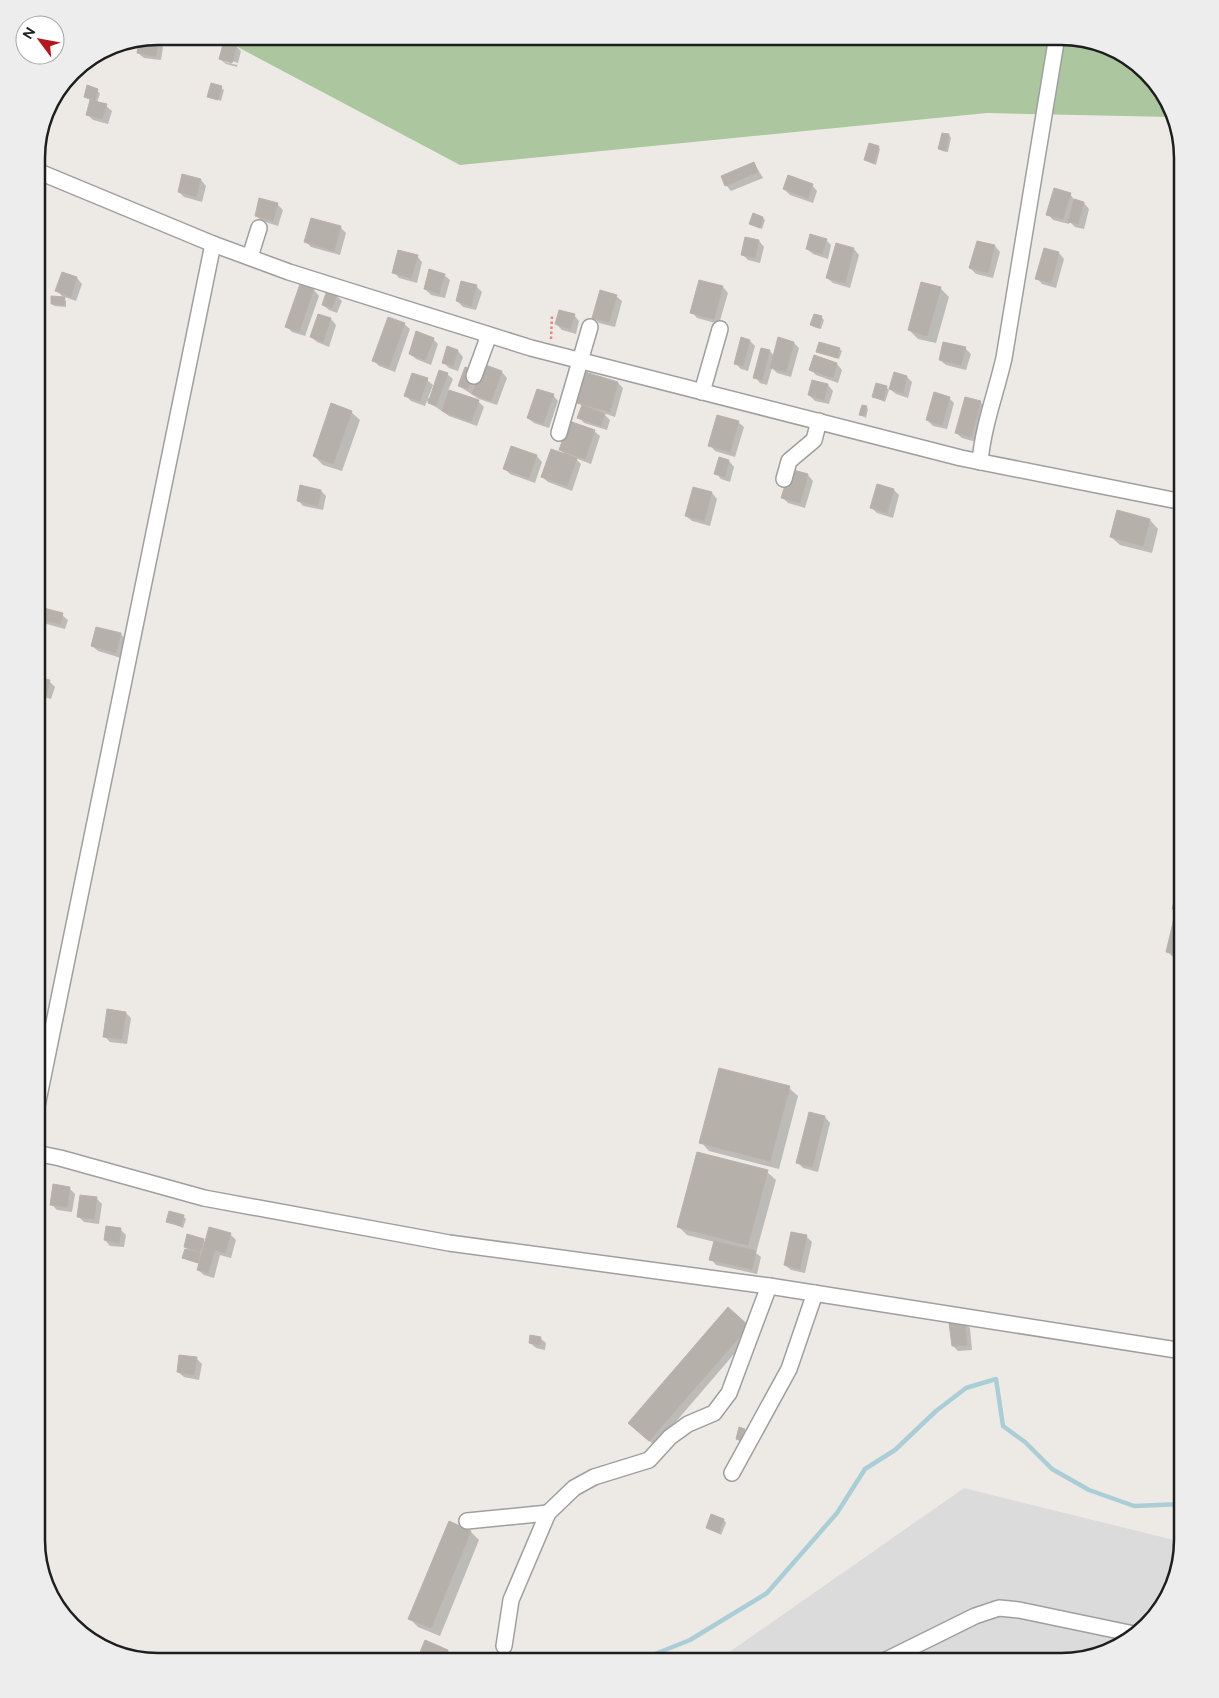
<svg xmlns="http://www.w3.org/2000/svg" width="1219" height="1698" font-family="Figtree,sans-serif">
	<rect width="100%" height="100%" fill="#edeae5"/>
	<polygon fill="#dcdbdb" points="964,1488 1182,1542 1166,1601 1122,1645 1061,1662 715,1662"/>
	<polygon fill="#acc79f" points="217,36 1069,36 1122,53 1166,97 1172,117 987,113 460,165"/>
	<g fill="#0003" fill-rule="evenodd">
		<polygon points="140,40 157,42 163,47 161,60 144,58 138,53"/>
		<path d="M236,46L241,51L237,67L226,64L220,59ZM225,59L238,63L237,65L225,62Z"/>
		<polygon points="88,87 100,93 97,103 106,106 112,111 108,124 93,120 87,114 91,100 85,97"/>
		<polygon points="221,88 224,90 221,101 209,96"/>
		<polygon points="949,135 951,138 948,152 942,151 940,149"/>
		<polygon points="878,147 880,149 876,165 868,162 866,160"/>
		<polygon points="754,163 763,178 731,191 726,185"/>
		<polygon points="183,176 201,180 206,186 202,202 184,197 179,192"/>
		<polygon points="812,185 817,191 813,203 790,195 784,189"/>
		<polygon points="1070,194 1075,201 1084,203 1089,209 1084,229 1075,227 1069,221 1069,224 1053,220 1048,214"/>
		<polygon points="277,204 283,210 278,226 262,221 256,216"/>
		<polygon points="763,218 765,220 762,229 750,224"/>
		<polygon points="340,227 346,233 340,255 311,247 306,242"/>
		<polygon points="37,228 43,234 37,252"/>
		<polygon points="826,240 831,245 828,259 813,254 807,249"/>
		<polygon points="759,241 764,247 760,263 748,260 742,254"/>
		<polygon points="978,242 995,246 1000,252 993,278 976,274 970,268"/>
		<polygon points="854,249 859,255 850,288 833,283 827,278"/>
		<polygon points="1059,253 1064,259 1056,288 1042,284 1037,278"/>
		<polygon points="417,256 422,262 417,283 399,278 394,272"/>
		<polygon points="63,274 77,278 82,284 76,301 62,296 57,291"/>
		<polygon points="444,275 450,280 445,298 431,295 425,289"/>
		<polygon points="301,286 314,290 319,296 305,336 292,332 287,327"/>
		<polygon points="476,286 482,292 476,310 463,307 457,301"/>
		<polygon points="723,287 728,293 719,324 697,318 692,312"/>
		<polygon points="940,288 949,297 936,343 918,339 909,330"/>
		<polygon points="336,295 342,301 337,313 329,310 323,305"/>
		<polygon points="616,296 622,301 615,327 599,323 593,317"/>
		<polygon points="64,299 66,301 66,307 54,306 52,303"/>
		<polygon points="319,315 331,319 336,325 329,347 317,342 311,337"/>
		<polygon points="574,315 579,321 576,334 562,330 556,324"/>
		<polygon points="821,317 824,320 821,329 814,327 812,325"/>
		<polygon points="404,324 410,329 395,372 379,366 374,361"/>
		<polygon points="433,339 438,344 431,365 416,359 410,354"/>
		<polygon points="750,341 755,346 748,371 741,369 735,363"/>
		<polygon points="794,343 799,348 791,377 777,373 772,368 767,385 760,383 755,377 770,351 774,356"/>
		<polygon points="448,348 458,351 463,357 458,371 449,368 443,362"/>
		<polygon points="965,348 971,354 966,370 946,365 940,360"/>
		<polygon points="839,349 842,351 839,359 818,352"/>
		<polygon points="814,357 837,364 842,370 838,383 816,375 810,369"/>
		<polygon points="483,366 502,372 507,378 497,405 479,399 459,386"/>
		<polygon points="447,374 453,379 448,391 478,401 484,407 477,426 449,416 427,401 425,406 411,401 405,395 427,380 433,385 428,398 430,399"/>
		<polygon points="907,377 912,382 908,398 896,394 890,389"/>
		<polygon points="618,383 623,388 615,417 603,413 610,420 607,430 584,423 579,417 583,407 578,402"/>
		<polygon points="828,385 833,391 829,404 815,401 809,395"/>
		<polygon points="886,387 889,390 885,402 873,397"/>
		<polygon points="553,395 558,401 549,428 534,423 528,418"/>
		<polygon points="949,398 954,403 947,429 933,426 927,420"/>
		<polygon points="980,402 986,407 976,442 962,438 956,433"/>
		<polygon points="866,407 868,409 866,418 860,414"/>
		<polygon points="351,412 360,420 342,471 323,465 314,456"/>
		<polygon points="738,422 744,427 735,457 715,451 710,445"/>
		<polygon points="594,431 600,436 591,464 575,458 581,464 572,491 548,482 542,477 566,456 560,449"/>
		<polygon points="512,448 537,456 542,462 535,483 510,474 505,469"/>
		<polygon points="720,459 729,461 734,467 730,482 721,479 716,473"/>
		<polygon points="808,475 813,481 805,508 788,503 783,498"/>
		<polygon points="301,486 321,491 326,496 323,510 303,506 298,500"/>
		<polygon points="894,490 899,495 893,518 877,513 872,508"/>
		<polygon points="712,493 717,499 710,526 692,521 686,516"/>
		<polygon points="1150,520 1158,529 1152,553 1120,545 1111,537"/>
		<polygon points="36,607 62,615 68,620 65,629 39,622 36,619"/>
		<polygon points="97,628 121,634 126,640 121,658 98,651 92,646"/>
		<polygon points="36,638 40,641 36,652"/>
		<polygon points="36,678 49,681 55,687 51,699 36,695"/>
		<polygon points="1183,872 1183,962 1176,960 1168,952 1181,916 1174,909"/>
		<polygon points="126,1013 131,1018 127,1044 110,1042 104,1036"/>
		<polygon points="789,1088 798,1096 779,1169 709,1151 701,1142"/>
		<polygon points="810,1114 825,1117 830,1123 818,1172 803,1168 798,1163"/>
		<polygon points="767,1172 776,1180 756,1253 761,1257 757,1274 716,1265 711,1259 715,1242 687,1235 678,1226"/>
		<polygon points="69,1188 75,1194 72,1212 57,1210 51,1204"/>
		<polygon points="96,1198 102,1204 99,1224 84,1222 78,1216"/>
		<polygon points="183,1216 186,1219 183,1228 167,1221"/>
		<polygon points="120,1229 126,1235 124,1247 110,1246 105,1240"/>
		<polygon points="230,1234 236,1240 231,1258 220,1255 214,1278 204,1275 198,1270 200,1264 184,1258 190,1251 185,1247 203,1240 206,1243"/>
		<polygon points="806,1236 812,1242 805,1273 791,1270 785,1265"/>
		<polygon points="728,1309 753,1332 655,1446 635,1429"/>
		<polygon points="964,1323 970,1328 972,1350 958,1351 953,1346"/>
		<polygon points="540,1338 546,1343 545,1350 536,1348 530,1343"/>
		<polygon points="196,1358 202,1364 199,1380 184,1377 178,1372"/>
		<polygon points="724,1520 726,1523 721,1535 708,1528"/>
		<polygon points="471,1532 479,1540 440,1636 418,1627 409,1618"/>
		<polygon points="425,1642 448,1651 456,1660 455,1662 417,1662"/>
	</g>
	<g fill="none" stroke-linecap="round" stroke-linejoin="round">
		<polyline stroke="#abcdd6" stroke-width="4.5" points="619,1662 650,1656 690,1640 767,1593 837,1513 865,1469 895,1450 936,1411 966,1388 996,1379 1003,1426 1025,1442 1052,1469 1089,1490 1134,1506 1183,1504"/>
	</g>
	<g fill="#b6b0ab" stroke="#bdb1a9">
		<polygon points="145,39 158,41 156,56 137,53 139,40"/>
		<polygon points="224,41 237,44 232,63 219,59"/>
		<polygon points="211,83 222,86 218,100 207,97"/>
		<polygon points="87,85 98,89 95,101 84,97"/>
		<polygon points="90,100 107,104 102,119 86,115"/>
		<polygon points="942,133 949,134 946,151 938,149"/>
		<polygon points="869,143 879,146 874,163 864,160"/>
		<polygon points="754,162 758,172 725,186 721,176"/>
		<polygon points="182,174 201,179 196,197 178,192"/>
		<polygon points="788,175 813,184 808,198 783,189"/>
		<polygon points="1054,188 1071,193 1063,219 1046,215"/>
		<polygon points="259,198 278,203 273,221 255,216"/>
		<polygon points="1074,199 1084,202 1078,224 1068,222"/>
		<polygon points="753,213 763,217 760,228 749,224"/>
		<polygon points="311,218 341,226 334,251 304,242"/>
		<polygon points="810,234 827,239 822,254 806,249"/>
		<polygon points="745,237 759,240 755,258 741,255"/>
		<polygon points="977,241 995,245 988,273 969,268"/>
		<polygon points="836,243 854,248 845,283 826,278"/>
		<polygon points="1044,248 1059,252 1051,283 1035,279"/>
		<polygon points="398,250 418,255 411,278 392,273"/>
		<polygon points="429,269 445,274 439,294 424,289"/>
		<polygon points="62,272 77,277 71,297 55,291"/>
		<polygon points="699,280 723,286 714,319 690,313"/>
		<polygon points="461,281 477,285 471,306 456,301"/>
		<polygon points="921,282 941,287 927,336 908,330"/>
		<polygon points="300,284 314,289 299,332 285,327"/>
		<polygon points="327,290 337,294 332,308 322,305"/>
		<polygon points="600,290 617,295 609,322 592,318"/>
		<polygon points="51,296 65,297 64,305 51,304"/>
		<polygon points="559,310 575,314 570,329 555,324"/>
		<polygon points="318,314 331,318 323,342 310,337"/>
		<polygon points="814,314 822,316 819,328 810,325"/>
		<polygon points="388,317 405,323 389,367 372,361"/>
		<polygon points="416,331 434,338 425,360 409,354"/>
		<polygon points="741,337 750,340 743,366 734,364"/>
		<polygon points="778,337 794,342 786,372 770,368"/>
		<polygon points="819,342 840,348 837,358 816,352"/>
		<polygon points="943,342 966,347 961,365 939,360"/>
		<polygon points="447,346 458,350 453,366 442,363"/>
		<polygon points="761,348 770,350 762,380 753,378"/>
		<polygon points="814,355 837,363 833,378 809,370"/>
		<polygon points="483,364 502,371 497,385 478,378"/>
		<polygon points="465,367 475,370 468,389 458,386"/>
		<polygon points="439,370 448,373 436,406 428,403"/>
		<polygon points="585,372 618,382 610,412 577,403"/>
		<polygon points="894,372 907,376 903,393 889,389"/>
		<polygon points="412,373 428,378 420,401 404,396"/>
		<polygon points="478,378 497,385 491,401 472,394"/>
		<polygon points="812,380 828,384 824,400 808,395"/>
		<polygon points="876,383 887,386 883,400 872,397"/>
		<polygon points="537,389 554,394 543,424 527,418"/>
		<polygon points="449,390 479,400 471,422 442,411"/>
		<polygon points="934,392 950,397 942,425 926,420"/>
		<polygon points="965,397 981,401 971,437 955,433"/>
		<polygon points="331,403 352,411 333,464 313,456"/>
		<polygon points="582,405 605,414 601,426 577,418"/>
		<polygon points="862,405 867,406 864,416 859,415"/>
		<polygon points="717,415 739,421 730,452 708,446"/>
		<polygon points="569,421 595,430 585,459 559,450"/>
		<polygon points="511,446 537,455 529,478 503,469"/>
		<polygon points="551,449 577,458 567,486 541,477"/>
		<polygon points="719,457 729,460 725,477 714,474"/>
		<polygon points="790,469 808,474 800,503 781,498"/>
		<polygon points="877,484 894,489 887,513 870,508"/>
		<polygon points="300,485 321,490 318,506 297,501"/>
		<polygon points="693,487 712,492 704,521 685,516"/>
		<polygon points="1117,510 1150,519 1143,546 1110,537"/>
		<polygon points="36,606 63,613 60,624 36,618"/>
		<polygon points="96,627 121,633 116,653 91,646"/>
		<polygon points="36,677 50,680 46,695 36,692"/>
		<polygon points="1183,867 1183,912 1172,909"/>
		<polygon points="1175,914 1183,915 1183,956 1166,952"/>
		<polygon points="107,1009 126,1012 122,1039 103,1037"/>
		<polygon points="719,1068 790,1086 770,1161 699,1143"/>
		<polygon points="809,1112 825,1116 812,1167 796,1163"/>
		<polygon points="697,1152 768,1170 748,1245 677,1227"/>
		<polygon points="53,1184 70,1187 67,1207 50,1205"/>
		<polygon points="80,1195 97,1197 94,1219 77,1217"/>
		<polygon points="169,1211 184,1215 181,1226 166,1222"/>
		<polygon points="106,1226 121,1228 119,1243 104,1240"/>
		<polygon points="209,1227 231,1233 225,1253 215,1250 208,1273 197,1270"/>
		<polygon points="791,1232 807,1235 800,1269 784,1265"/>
		<polygon points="187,1234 204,1239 200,1252 184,1247"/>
		<polygon points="714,1241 756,1251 752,1269 709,1260"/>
		<polygon points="185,1249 200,1253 198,1263 182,1258"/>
		<polygon points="728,1307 749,1326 649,1441 628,1423"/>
		<polygon points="965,1321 967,1345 952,1346 949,1323"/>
		<polygon points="530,1335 541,1337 540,1345 529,1343"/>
		<polygon points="179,1355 197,1357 194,1375 177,1372"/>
		<polygon points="739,1427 745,1429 741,1441 736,1439"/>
		<polygon points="711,1514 724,1519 719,1533 706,1528"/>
		<polygon points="449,1521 471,1531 431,1628 408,1619"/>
		<polygon points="425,1640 448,1650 443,1662 416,1662"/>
	</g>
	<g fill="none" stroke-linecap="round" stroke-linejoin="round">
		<g stroke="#9f9f9f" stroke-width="18">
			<g id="minor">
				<polyline points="37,171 213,244 289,272 531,348 961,458 1183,502"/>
				<polyline points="250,257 259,228"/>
				<polyline points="474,376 489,335"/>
				<polyline points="702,392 720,329"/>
				<polyline points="559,433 590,327"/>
				<path d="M980,462C983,426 996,393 1004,358L1057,36"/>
				<polyline points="784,479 789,461 814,440 819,421"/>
				<polyline points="36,1111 213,244"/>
				<polyline points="36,1153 60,1158 204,1198 449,1243 769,1286 1183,1351"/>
				<polyline points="732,1473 789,1369 815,1293"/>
				<polyline points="467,1521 548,1513"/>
				<polyline points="504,1646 511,1600 548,1513 574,1488 594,1477 649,1460 670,1437 688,1424 714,1413 729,1393 769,1286"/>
				<polyline points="882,1662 975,1616 999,1608 1019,1610 1134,1634"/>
			</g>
		</g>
		<polyline stroke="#e8847c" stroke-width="2.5" stroke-dasharray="2.5 2.5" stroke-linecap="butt" points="551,339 552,315"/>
		<use href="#minor" stroke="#fff" stroke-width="15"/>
	</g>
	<path d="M0 0H1219V1698H0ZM158 45H1061A113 113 0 0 1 1174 158V1540A113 113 0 0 1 1061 1653H158A113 113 0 0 1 45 1540V158A113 113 0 0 1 158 45Z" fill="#ededed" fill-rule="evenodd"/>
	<path fill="none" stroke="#1e1e1e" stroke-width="2.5" d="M158 45H1061A113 113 0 0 1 1174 158V1540A113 113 0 0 1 1061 1653H158A113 113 0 0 1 45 1540V158A113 113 0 0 1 158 45Z"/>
	<g transform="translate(40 40) rotate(302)"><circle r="24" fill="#ffffff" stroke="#a5a5a5"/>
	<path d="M0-4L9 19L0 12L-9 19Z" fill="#b2191e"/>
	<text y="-8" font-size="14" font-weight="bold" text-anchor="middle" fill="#1e1e1e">N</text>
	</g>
</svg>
